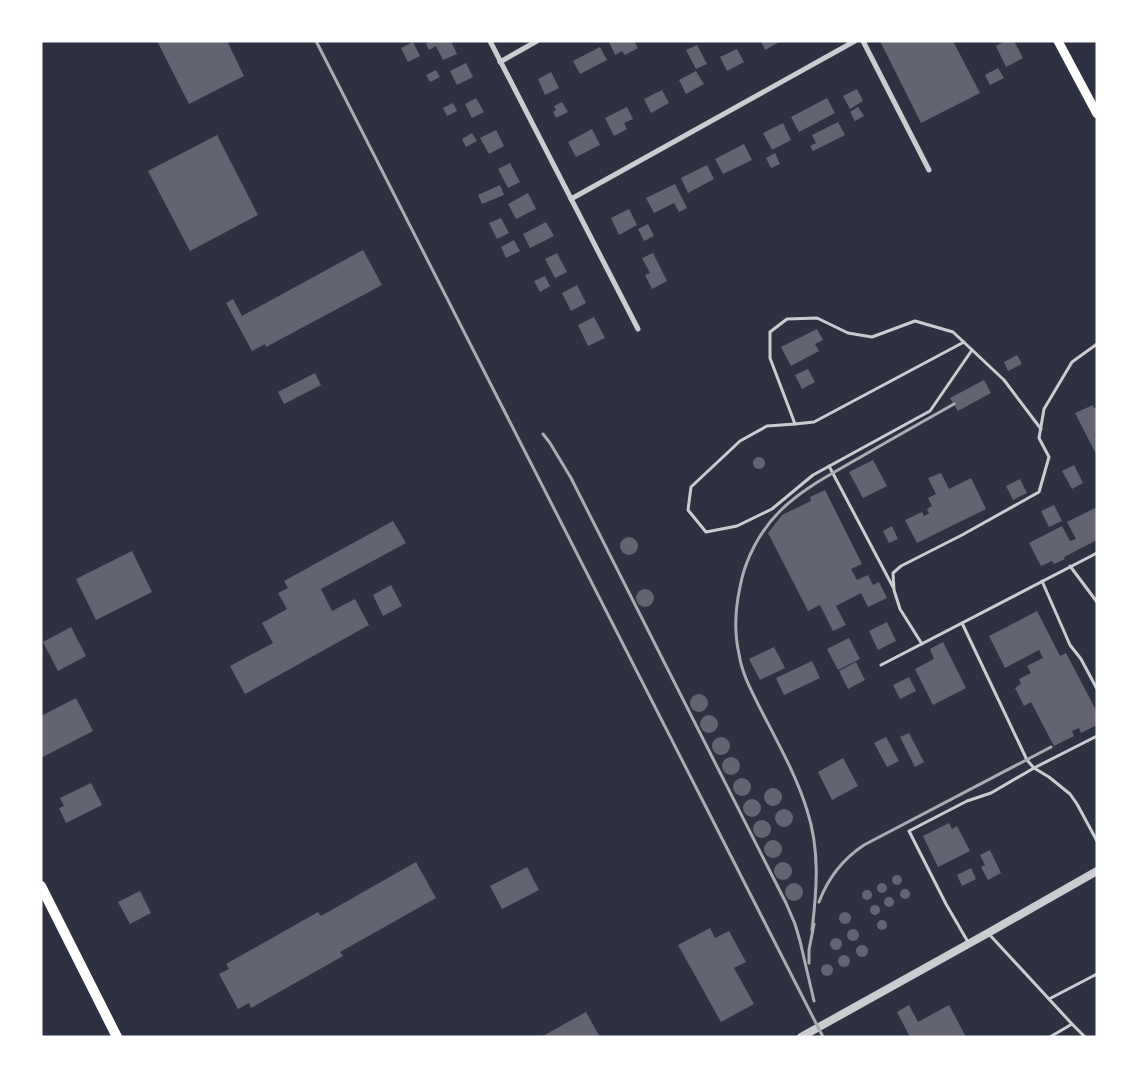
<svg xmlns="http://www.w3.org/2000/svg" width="1138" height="1078" font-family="Rubik,sans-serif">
	<rect width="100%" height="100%" fill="#2d3142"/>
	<g fill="#626471">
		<polygon points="157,41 227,41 244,76 189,104"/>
		<polygon points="430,41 451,41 457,54 443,60 436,46 429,50 426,44"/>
		<polygon points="611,41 634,41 638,48 625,55 622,51 615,55 609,42"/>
		<polygon points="761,41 781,41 765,50"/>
		<polygon points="880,41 953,41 980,93 921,123"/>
		<polygon points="1005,41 1014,41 1023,58 1006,67 996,46"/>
		<polygon points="413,42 420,56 408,62 401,48"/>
		<polygon points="697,45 707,64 696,69 686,50"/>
		<polygon points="600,47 607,60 580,74 573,61"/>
		<polygon points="737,49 744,62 727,71 720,57"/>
		<polygon points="466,63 473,77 457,85 450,71"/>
		<polygon points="998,68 1004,78 990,85 985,75"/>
		<polygon points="436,70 440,77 430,82 426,75"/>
		<polygon points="696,71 704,84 686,94 679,80"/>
		<polygon points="551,72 559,88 545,95 538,79"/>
		<polygon points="857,89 863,101 850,109 843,96"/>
		<polygon points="662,90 669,103 651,113 644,99"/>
		<polygon points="476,98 484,112 472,118 465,104"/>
		<polygon points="827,98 835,113 799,132 791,117"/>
		<polygon points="562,102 568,112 556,118 553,112 556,110 554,106"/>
		<polygon points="453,103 457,111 447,116 443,108"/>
		<polygon points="627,107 633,119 624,123 627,129 614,136 605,118"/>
		<polygon points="858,107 864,116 855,121 850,112"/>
		<polygon points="838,122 845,135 813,151 810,146 816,143 812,135"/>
		<polygon points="783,123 791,140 772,150 763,133"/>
		<polygon points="592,129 600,145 576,157 568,142"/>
		<polygon points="496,130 504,146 489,154 480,138"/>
		<polygon points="472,133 477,141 466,147 462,139"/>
		<polygon points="217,135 258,215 190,251 148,171"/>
		<polygon points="744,144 752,160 723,174 715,159"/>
		<polygon points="775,153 780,164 771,168 766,158"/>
		<polygon points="510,163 520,182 508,188 498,169"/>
		<polygon points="707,165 714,179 688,193 681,178"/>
		<polygon points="675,184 687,208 679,212 674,203 654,213 646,198"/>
		<polygon points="500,185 504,195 482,204 478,195"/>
		<polygon points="528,193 536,209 516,219 508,204"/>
		<polygon points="629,209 637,225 619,235 611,218"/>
		<polygon points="501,218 509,233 497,239 489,223"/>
		<polygon points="546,222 554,236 530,248 523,234"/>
		<polygon points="648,224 654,236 644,241 638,229"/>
		<polygon points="514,240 520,251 506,258 501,247"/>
		<polygon points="363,250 382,285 266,347 265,344 252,351 226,303 233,299 242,316"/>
		<polygon points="557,253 567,272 555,278 545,259"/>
		<polygon points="653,253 667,281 652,289 645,275 650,273 642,258"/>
		<polygon points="545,276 550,286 540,292 534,281"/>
		<polygon points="577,285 586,303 571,311 562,293"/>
		<polygon points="594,317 605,338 588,346 578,325"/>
		<polygon points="817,329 823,340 815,344 819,351 791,366 781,347"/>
		<polygon points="1017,355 1022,364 1008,371 1004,362"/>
		<polygon points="808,369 815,382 802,389 795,375"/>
		<polygon points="315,373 321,385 284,404 278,392"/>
		<polygon points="984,380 991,393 958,411 950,398"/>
		<polygon points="1093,405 1094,408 1097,407 1097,456 1075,413"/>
		<circle cx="759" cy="463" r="6"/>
		<polygon points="873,460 887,486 863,498 849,472"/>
		<polygon points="1074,465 1083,483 1072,489 1062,471"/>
		<polygon points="941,473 949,489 971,478 986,509 917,543 905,520 922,512 924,516 929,513 927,509 932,506 928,498 936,494 928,478"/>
		<polygon points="1020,479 1027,493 1013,500 1006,486"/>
		<polygon points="825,490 862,564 851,569 857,580 868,575 873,585 879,582 887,598 868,607 861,593 836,606 846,625 833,631 820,605 808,611 768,533 782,515 811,501 810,497"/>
		<polygon points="1054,505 1062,521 1049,527 1041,511"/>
		<polygon points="1097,507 1097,540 1064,557 1065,559 1054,564 1052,561 1041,566 1029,543 1062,526 1070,541 1076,539 1067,522"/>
		<polygon points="393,521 406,543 321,589 332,611 355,599 369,625 245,694 230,666 273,643 262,623 287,609 278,593 288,588 284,581"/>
		<polygon points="892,526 898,539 889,543 883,531"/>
		<circle cx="629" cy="546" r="9"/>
		<polygon points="132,551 152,592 96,620 76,579"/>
		<polygon points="391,585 402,606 383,616 373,595"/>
		<circle cx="645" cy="598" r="9"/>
		<polygon points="1037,611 1060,656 1066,653 1097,712 1097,725 1081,733 1079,728 1072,731 1074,736 1054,746 1031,702 1024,706 1015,688 1021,684 1019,679 1031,673 1027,666 1043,658 1039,650 1005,668 989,636"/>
		<polygon points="887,622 896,641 878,650 869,631"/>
		<polygon points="71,627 86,656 58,671 43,642"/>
		<polygon points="849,638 860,659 838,670 827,649"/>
		<polygon points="943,642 966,688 933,705 915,669 934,659 930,649"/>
		<polygon points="774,647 785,668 760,680 749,659"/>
		<polygon points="812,661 820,678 784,695 776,678"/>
		<polygon points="856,662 865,680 848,689 839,671"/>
		<polygon points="909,677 916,691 900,699 893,685"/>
		<circle cx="699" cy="703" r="9"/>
		<polygon points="76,698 93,731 41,758 41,716"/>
		<circle cx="709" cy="724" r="9"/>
		<polygon points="909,733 924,762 915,767 900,737"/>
		<circle cx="721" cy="746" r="9"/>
		<polygon points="886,737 899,761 887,767 874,743"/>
		<circle cx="731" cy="766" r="9"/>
		<polygon points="843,758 858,786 832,800 818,772"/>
		<circle cx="742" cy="787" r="9"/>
		<polygon points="91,783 102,805 66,823 59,808 64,806 60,798"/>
		<circle cx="773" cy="797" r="9"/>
		<circle cx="752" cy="808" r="9"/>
		<circle cx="784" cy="818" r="9"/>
		<circle cx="762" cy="829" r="9"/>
		<polygon points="949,823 952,829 957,826 970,851 938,867 923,836"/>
		<circle cx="773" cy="849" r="9"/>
		<polygon points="990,850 1001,873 988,880 981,867 985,865 980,855"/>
		<circle cx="783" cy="871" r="9"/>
		<polygon points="416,862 436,898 340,952 343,956 251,1008 249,1003 238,1009 219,974 229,969 226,964 318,912 321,916"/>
		<polygon points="527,867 539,890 502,909 490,886"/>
		<polygon points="971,868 976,879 962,886 957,875"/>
		<circle cx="897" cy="880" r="5"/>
		<circle cx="882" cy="888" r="5"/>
		<circle cx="794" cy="892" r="9"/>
		<circle cx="905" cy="894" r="5"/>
		<circle cx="867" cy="895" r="5"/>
		<polygon points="140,891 151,913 130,924 118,902"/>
		<circle cx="889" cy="902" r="5"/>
		<circle cx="875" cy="910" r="5"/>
		<circle cx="845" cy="918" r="6"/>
		<circle cx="882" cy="925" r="5"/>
		<polygon points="710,928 715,938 729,931 746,962 734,968 754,1004 721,1022 678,945"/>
		<circle cx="853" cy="935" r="6"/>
		<circle cx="836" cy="944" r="6"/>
		<circle cx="862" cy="951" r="6"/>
		<circle cx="844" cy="961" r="6"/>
		<circle cx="827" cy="970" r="6"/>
		<polygon points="909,1005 918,1022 949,1005 966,1037 910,1037 897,1012"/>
		<polygon points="586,1012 600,1037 541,1037"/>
	</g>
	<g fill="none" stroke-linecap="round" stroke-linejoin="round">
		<g stroke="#caccd0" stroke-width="3">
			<polyline points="964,342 814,422 795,424 770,358 770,332 787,319 817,318 848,333 872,337 915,321 953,332 1004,380 1041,429"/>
			<polyline points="795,424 767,426 740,441 691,487 688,510 706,532 737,526 772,509 813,475 930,411 972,350"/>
			<polyline points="829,466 893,587"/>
			<polyline points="1070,566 1097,602"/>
			<polyline points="1042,581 1070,645 1081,659 1097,689"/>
			<polyline points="962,623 1027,760 1034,768 1049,777 1070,794 1077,804 1097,841"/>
			<polyline points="922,644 900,609 894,590 893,573 901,566 962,535 1039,492 1049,457 1039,438 1044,409 1072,362 1097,344"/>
			<polyline points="881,665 1097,553"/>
			<polyline points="988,933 1072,1024 1050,1037"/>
			<polyline points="968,942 946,904 909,831 967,801 991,793 1034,768 1097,736"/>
			<polyline points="1049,999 1097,974"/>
			<polyline points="1072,1024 1085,1037"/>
		</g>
		<g stroke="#caccd0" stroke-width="5">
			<polyline points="490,41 638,329"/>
			<polyline points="863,41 929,170"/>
			<polyline points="500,62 537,41"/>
			<polyline points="571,199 855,41"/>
		</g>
		<polyline stroke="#caccd0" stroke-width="8" points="801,1037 988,933 1097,871"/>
		<polyline stroke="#fff" stroke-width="9" points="1058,41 1097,114"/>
		<polyline stroke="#fff" stroke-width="10" points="41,886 117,1037"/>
		<g stroke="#abadb3" stroke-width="3">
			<polyline points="316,41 823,1037"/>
			<polyline points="543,434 550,443 571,478 786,903 795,924 800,941 814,1001"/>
			<path d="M819,902C828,878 843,859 864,845L1051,747"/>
			<path d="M812,930C817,889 820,850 807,810C796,775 778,743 761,710C752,692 742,674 739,654C734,632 735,610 740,587C745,559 760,531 780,511C802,489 831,474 859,458C890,440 922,422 954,404"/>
			<polyline points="809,963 809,950 814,924"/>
		</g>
	</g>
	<rect width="1138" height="1078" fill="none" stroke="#ffffff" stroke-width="85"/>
</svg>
